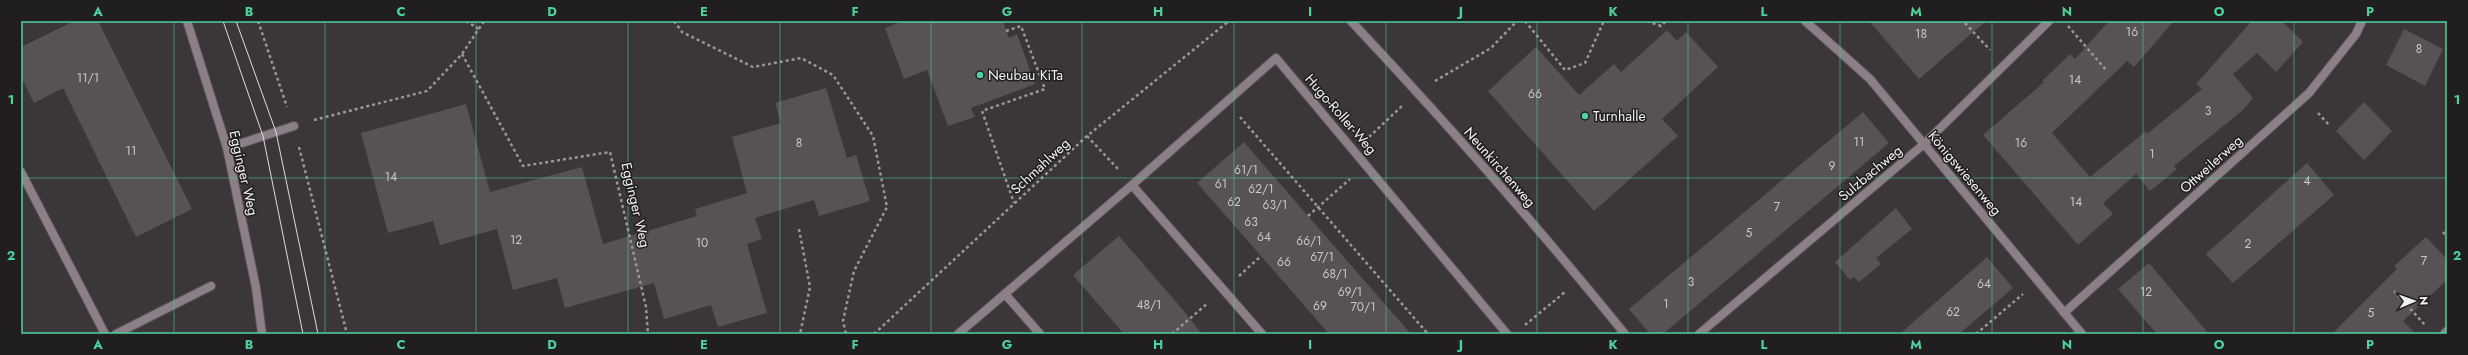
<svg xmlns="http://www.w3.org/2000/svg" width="2468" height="355" font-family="Jost,sans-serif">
	<rect width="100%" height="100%" fill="#3b3639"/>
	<g fill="#575255">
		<polygon points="74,21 98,21 192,209 136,237 63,88 34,103 21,77 21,47"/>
		<polygon points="903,21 1003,21 1009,38 1017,34 1035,84 971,108 975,117 948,126 927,70 904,79 885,28"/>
		<polygon points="1869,21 1986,21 1919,79"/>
		<polygon points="2109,21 2174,21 2134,67 2127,61 2052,133 2090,177 2146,131 2147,134 2202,89 2196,84 2252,21 2282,21 2303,42 2276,72 2257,53 2233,74 2253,98 2243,110 2174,166 2177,169 2150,191 2136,174 2103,203 2113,214 2078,245 1983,135 2044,82 2042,81 2070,54 2075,59"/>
		<polygon points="2404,29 2443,49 2425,86 2386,65"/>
		<polygon points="1667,30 1677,41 1686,32 1718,67 1662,119 1678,136 1594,211 1488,91 1536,47 1579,95 1614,64 1621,72"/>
		<polygon points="826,88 847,158 856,155 870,201 819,216 814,200 755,218 762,239 747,244 767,313 718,327 711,305 664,319 654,283 565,308 557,278 513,290 497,229 440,245 433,221 388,233 361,133 466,104 490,192 582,167 603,244 697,216 695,209 747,193 732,137 781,123 775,103"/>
		<polygon points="2364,102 2392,131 2364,160 2336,131"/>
		<polygon points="1863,112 1889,143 1663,334 1650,334 1629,309"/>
		<polygon points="1244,142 1308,216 1411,334 1329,334 1261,256 1197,183"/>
		<polygon points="2307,163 2334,195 2233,283 2206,254"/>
		<polygon points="1896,208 1912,229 1876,258 1881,264 1859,282 1854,277 1850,280 1835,262"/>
		<polygon points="1119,236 1183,310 1202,334 1124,334 1073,275"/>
		<polygon points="2426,237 2447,259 2447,280 2403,321 2416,334 2332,334 2397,269 2394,266"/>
		<polygon points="1987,257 2013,288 1959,334 1900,334"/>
		<polygon points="2149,263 2209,334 2157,334 2118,289"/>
	</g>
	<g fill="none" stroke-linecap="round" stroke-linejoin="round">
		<g stroke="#585456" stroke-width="10">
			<g id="service">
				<polyline points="1805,21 1822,36"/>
				<polyline points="227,148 294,126"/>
				<polyline points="21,172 105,334"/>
				<polyline points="116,334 211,286"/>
			</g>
		</g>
		<g stroke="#585456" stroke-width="10">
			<g id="minor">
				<path d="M1351,21C1446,122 1538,227 1625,334"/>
				<polyline points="1822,36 1870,79 2082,334"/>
				<polyline points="1132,185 1262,334"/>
				<polyline points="1005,294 1040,334"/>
				<polyline points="2064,313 2309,93 2356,34 2362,21"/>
				<polyline points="958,334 1132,185 1276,58 1507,334"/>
				<polyline points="1699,334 1924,144 2049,21"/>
				<polyline points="2444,334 2447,331"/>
			</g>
		</g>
		<g stroke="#585456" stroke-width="10">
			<polyline id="tertiary" points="187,21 227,148 256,288 262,334"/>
		</g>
		<g stroke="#9b9799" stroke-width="2.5" stroke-dasharray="3 3" stroke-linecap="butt">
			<polyline points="258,21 287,107"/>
			<polyline points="466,21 479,29"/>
			<polyline points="674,21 682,32 753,67 801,58 833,75 873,136 887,207 854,271 843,321 846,334"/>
			<polyline points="1525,21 1565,70 1585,63 1603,23 1607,21"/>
			<polyline points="1647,21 1661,26 1666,21"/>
			<polyline points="1965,23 1990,50"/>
			<polyline points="2068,26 2106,70"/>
			<polyline points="1006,31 1021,26 1045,89 982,111 1014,203"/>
			<polyline points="462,54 523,166 610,152 646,307 648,334"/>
			<polyline points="1435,81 1491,48 1517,21"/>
			<polyline points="2318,113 2330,126"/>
			<polyline points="1240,117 1428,334"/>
			<polyline points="314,120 427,91 462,54 484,21"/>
			<polyline points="1087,136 1118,169"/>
			<polyline points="1369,137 1402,106"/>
			<polyline points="299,147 347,334"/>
			<polyline points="1308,216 1350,179"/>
			<polyline points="799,229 810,287 800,334"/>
			<polyline points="2443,232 2447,237"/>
			<polyline points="1239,276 1261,256"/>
			<polyline points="2394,291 2425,325"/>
			<polyline points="1525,325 1565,292"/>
			<polyline points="874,334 1087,136 1229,21"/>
			<polyline points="1172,334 1208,303"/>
			<polyline points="1976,334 2023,294"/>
		</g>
		<use href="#service" stroke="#8d7f87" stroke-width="8"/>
		<use href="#minor" stroke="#8d7f87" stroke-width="8"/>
		<use href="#tertiary" stroke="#8d7f87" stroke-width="8"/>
		<g stroke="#dfdcde" stroke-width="1">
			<polyline points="223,21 263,136 303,334"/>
			<polyline points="236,21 276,132 318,334"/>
		</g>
	</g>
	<path fill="none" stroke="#4cd39b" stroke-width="1" stroke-opacity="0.55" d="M174,21V334M325,21V334M476,21V334M628,21V334M780,21V334M931,21V334M1082,21V334M1234,21V334M1386,21V334M1537,21V334M1688,21V334M1840,21V334M1992,21V334M2143,21V334M2294,21V334M21,178H2447"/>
	<g fill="#4cd39b" stroke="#201e1f" stroke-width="1.5">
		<circle cx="980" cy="75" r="4"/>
		<circle cx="1585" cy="116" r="4"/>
	</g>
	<g text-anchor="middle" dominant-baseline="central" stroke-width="3" stroke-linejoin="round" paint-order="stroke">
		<g font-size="12" fill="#cbc8ca">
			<text x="2132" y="32">16</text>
			<text x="1921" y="34">18</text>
			<text x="2419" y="49">8</text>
			<text x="88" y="78">11/1</text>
			<text x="2075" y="80">14</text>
			<text x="1535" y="94">66</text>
			<text x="2208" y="111">3</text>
			<text x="1859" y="142">11</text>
			<text x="799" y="143">8</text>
			<text x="2021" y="143">16</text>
			<text x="131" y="151">11</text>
			<text x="2152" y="154">1</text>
			<text x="1832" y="166">9</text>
			<text x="1246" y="170">61/1</text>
			<text x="391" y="177">14</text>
			<text x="2307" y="181">4</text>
			<text x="1221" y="184">61</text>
			<text x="1261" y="189">62/1</text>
			<text x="1234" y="202">62</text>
			<text x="2076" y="202">14</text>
			<text x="1275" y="205">63/1</text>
			<text x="1777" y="207">7</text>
			<text x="1251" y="222">63</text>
			<text x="1749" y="233">5</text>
			<text x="1264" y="237">64</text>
			<text x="516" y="240">12</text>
			<text x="1309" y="241">66/1</text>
			<text x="702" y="243">10</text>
			<text x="2248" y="244">2</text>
			<text x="1322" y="257">67/1</text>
			<text x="2424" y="261">7</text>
			<text x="1284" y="262">66</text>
			<text x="1335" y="274">68/1</text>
			<text x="1691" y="282">3</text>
			<text x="1984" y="284">64</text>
			<text x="1350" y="292">69/1</text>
			<text x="2146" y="292">12</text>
			<text x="1666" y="304">1</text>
			<text x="1149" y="305">48/1</text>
			<text x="1320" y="306">69</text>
			<text x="1363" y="307">70/1</text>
			<text x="1953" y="312">62</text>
			<text x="2371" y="313">5</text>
		</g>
		<g font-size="14" fill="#f2eff1" stroke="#201e1f" text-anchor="start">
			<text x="988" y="75">Neubau KiTa</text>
			<text x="1593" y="116">Turnhalle</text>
		</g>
		<g font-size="14" fill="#f2eff1" stroke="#201e1f">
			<text transform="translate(1341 114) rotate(49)">Hugo-Roller-Weg</text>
			<text transform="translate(2211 164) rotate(-42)">Ottweilerweg</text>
			<text transform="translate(1040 166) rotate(-43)">Schmahlweg</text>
			<text transform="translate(1500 167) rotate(49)">Neunkirchenweg</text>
			<text transform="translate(244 173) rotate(77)">Egginger Weg</text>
			<text transform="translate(1870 173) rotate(-40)">Sulzbachweg</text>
			<text transform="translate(1965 173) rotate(50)">Königswiesenweg</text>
			<text transform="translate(636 205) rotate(77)">Egginger Weg</text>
		</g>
	</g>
	<rect width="2468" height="355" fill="none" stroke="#201e1f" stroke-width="44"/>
	<g transform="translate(2414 301) rotate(88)" stroke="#201e1f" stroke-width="3" paint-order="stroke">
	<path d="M0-3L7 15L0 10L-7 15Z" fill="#f2eff1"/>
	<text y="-6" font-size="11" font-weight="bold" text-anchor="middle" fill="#f2eff1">N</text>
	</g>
	<rect x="22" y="22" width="2424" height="311" fill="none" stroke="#4cd39b" stroke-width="1.5"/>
	<g font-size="13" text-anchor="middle" font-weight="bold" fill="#4cd39b">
		<text x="98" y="16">A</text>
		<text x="249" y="16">B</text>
		<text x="401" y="16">C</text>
		<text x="552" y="16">D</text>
		<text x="704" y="16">E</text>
		<text x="855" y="16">F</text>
		<text x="1007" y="16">G</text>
		<text x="1158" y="16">H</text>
		<text x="1310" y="16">I</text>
		<text x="1461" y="16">J</text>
		<text x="1613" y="16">K</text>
		<text x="1764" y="16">L</text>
		<text x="1916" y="16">M</text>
		<text x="2067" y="16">N</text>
		<text x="2219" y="16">O</text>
		<text x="2370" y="16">P</text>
		<text x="11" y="104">1</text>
		<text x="2457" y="104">1</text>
		<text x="11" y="260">2</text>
		<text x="2457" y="260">2</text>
		<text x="98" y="349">A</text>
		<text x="249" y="349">B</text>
		<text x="401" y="349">C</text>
		<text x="552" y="349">D</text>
		<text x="704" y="349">E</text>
		<text x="855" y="349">F</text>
		<text x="1007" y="349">G</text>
		<text x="1158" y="349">H</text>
		<text x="1310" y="349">I</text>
		<text x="1461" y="349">J</text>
		<text x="1613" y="349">K</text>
		<text x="1764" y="349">L</text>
		<text x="1916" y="349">M</text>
		<text x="2067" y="349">N</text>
		<text x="2219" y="349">O</text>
		<text x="2370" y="349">P</text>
	</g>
</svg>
